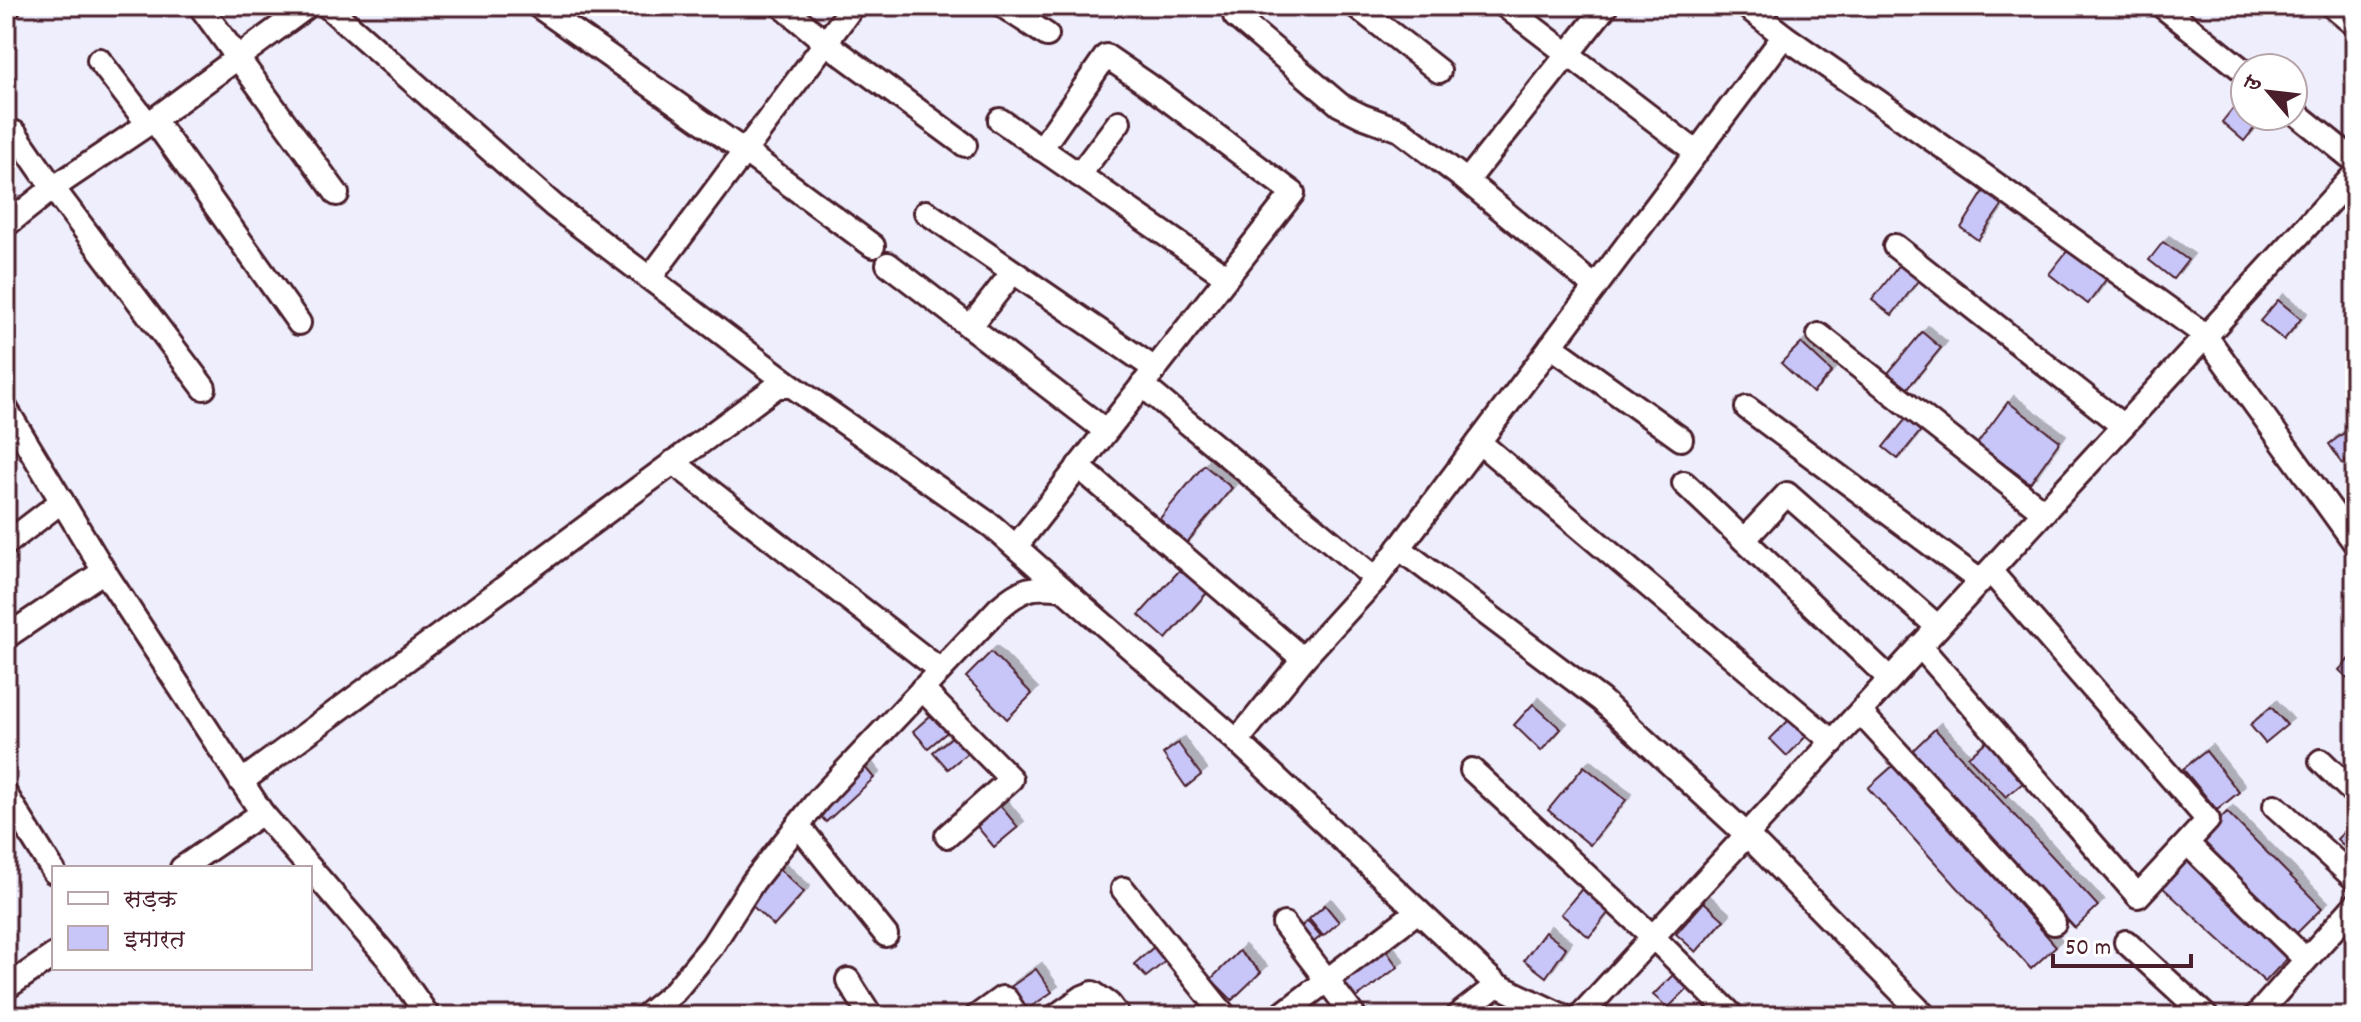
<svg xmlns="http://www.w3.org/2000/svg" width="2361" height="1022" font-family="Dekko,'Playpen Sans Deva',sans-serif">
	<defs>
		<filter id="shadow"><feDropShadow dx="6" dy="-6" stdDeviation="0" flood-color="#0004"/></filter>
	</defs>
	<rect width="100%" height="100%" fill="#eeeefd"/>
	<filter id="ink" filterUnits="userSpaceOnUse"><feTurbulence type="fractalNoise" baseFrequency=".0125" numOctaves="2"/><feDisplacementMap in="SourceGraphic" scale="16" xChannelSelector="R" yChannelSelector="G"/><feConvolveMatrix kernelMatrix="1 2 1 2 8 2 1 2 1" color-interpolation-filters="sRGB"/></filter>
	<g filter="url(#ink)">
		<g fill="#c8c6f8" stroke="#4a1f2b" stroke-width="2" filter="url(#shadow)">
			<polygon points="2245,93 2245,116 2264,116 2244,141 2222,122"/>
			<polygon points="1986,188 2005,201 1978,240 1961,228"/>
			<polygon points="2163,242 2188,260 2173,279 2149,260"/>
			<polygon points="2072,245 2110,274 2088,304 2049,274"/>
			<polygon points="1901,263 1920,278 1892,315 1872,300"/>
			<polygon points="2278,300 2301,319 2284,340 2260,321"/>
			<polygon points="1922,332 1941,348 1907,389 1888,373"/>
			<polygon points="1801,343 1832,372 1813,393 1781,363"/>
			<polygon points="2008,402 2060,441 2030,483 1977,444"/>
			<polygon points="1909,415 1924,427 1898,459 1883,447"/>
			<polygon points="2355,425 2355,455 2343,464 2329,444"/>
			<polygon points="1204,465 1232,488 1180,551 1152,528"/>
			<polygon points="1187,562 1213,586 1166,639 1139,615"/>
			<polygon points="991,652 1032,694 1007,719 966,677"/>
			<polygon points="2355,652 2355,685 2339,670"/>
			<polygon points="1533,704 1561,729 1541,751 1514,725"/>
			<polygon points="2271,707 2287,725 2265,743 2250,725"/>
			<polygon points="937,710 952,728 928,748 913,731"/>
			<polygon points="1794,715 1811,731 1787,756 1770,739"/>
			<polygon points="1935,729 2098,906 2075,928 1912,751"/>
			<polygon points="957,733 971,750 948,769 933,752"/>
			<polygon points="1993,736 2029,778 2006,797 1968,757"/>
			<polygon points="1178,743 1201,775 1186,787 1163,754"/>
			<polygon points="2206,751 2239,792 2217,810 2183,769"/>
			<polygon points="1894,765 2056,946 2031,969 1868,788"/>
			<polygon points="864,766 874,778 826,822 816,811"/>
			<polygon points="1584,766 1626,800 1590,845 1548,810"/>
			<polygon points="994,798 1018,827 994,847 970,818"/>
			<polygon points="2227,812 2322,908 2292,938 2197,842"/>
			<polygon points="2355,821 2355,857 2337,839"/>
			<polygon points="2186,857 2291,954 2265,982 2160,885"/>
			<polygon points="777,867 804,892 774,926 747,901"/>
			<polygon points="1585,885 1612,908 1589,937 1561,914"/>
			<polygon points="1704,902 1724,920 1696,952 1676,934"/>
			<polygon points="1325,905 1339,922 1323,936 1309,919"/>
			<polygon points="1308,921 1321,936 1306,949 1293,933"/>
			<polygon points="1545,932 1566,948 1546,977 1524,960"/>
			<polygon points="1161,941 1172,956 1146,977 1134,964"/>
			<polygon points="1382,945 1398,967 1355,999 1339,977"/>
			<polygon points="1239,951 1261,972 1232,1000 1211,979"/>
			<polygon points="1036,969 1052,992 1025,1011 1009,988"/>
			<polygon points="1679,969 1693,983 1668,1008 1653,995"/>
		</g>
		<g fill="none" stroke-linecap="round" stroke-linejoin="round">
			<g stroke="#4a1f2b" stroke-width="28">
				<g id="minor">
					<polyline points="200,6 337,194"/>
					<polyline points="327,6 554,206 792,386"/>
					<polyline points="538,6 744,151 873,246"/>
					<polyline points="782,6 825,42 965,145"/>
					<polyline points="1003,6 1047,35"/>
					<polyline points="1242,6 1235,16 1340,105 1362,116 1400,130 1467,181"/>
					<polyline points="1356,6 1439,71"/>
					<polyline points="1505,6 1696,152"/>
					<polyline points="1746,6 1784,36 1983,175 2205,335 2355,543"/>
					<polyline points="2162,6 2245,72"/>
					<polyline points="2332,6 2355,25"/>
					<polyline points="6,8 9,6"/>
					<polyline points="99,60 148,124"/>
					<polyline points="2293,111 2355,161"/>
					<polyline points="154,120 299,323"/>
					<polyline points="1000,120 1227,277"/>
					<polyline points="15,133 53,188 204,388"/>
					<polyline points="1079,175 1119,122"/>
					<polyline points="926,212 1155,369"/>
					<polyline points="6,225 53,188 148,124 308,6"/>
					<polyline points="1895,246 2123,426"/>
					<polyline points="888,264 1106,431"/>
					<polyline points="650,278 853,6"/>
					<polyline points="1595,287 1467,181 1606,6"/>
					<polyline points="970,327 1013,272"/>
					<polyline points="1819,335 2044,512"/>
					<polyline points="1551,346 1681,439"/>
					<polyline points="1142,385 1376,579"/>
					<polyline points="1747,408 1980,581"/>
					<polyline points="6,409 104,571"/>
					<polyline points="1479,442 1833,742"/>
					<polyline points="673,462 940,670"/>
					<polyline points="1078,466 1303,659"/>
					<polyline points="1684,483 1890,679"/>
					<polyline points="1744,540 1787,494 1938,627"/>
					<polyline points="6,544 62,501"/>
					<polyline points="1017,545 1293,193 1147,84 1106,56 1041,149"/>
					<polyline points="1399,548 1601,700 1747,835 1925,1016"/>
					<polyline points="6,637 104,571 262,813 182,868"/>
					<polyline points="1920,646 2138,896 2208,820 1990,571"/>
					<polyline points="922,689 1011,779 947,836"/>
					<polyline points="1860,712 2054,923"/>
					<polyline points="1237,741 1497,985 1563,1016"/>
					<polyline points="2321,761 2355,794"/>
					<polyline points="1472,770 1653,937 1733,1016"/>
					<polyline points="241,782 777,386 792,386 992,526 1063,589"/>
					<polyline points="6,795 54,872"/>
					<polyline points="2275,806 2355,879"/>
					<polyline points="262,813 310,868"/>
					<polyline points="798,825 886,935"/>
					<polyline points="2193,849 2305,959"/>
					<polyline points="310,868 387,957 428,1016"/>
					<polyline points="1123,889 1225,1016"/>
					<polyline points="1284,924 1354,1016"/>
					<polyline points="2126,942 2206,1016"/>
					<polyline points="848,980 871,1016"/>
					<polyline points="6,988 54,955"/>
					<path d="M645,1016L674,992L712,946L753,882L818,800L998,609C1022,588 1032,585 1063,589L1237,741L1303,659L1376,579L1784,36"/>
					<polyline points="977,1016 1002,998 1006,999 1017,1016"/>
					<polyline points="1056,1016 1083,997 1093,993 1109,1004 1118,1016"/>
					<polyline points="1280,1016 1418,911"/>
					<polyline points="1457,1016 1497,985"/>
					<polyline points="1580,1016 2355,174"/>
					<polyline points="2256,1016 2355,905"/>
				</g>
			</g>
			<use href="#minor" stroke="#fff" stroke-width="22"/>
		</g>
	</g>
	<rect width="2361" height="1022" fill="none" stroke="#fff" stroke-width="32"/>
	<rect x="16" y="16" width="2329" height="990" fill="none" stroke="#4a1f2b" stroke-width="3" filter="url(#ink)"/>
	<rect x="52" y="866" width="260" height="104" fill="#ffffff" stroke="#b7a5aa" stroke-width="2"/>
	<rect x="68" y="892" width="40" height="12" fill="#ffffff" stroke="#b7a5aa" stroke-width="2"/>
	<text x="124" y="906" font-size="24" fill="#4a1f2b">सड़क</text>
	<rect x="68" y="926" width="40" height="24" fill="#c8c6f8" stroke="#b7a5aa" stroke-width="2"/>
	<text x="124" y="946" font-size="24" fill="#4a1f2b">इमारत</text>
	<g transform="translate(2269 92) rotate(298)"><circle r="38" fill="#ffffff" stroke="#b7a5aa" stroke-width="2"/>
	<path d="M0-6L14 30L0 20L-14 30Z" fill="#4a1f2b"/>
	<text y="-12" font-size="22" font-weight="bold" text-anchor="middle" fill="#4a1f2b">उ</text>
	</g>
	<path d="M2053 954v12h138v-12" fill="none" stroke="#4a1f2b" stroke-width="4"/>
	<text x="2065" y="954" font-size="24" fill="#4a1f2b" stroke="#ffffff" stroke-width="6" paint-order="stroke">50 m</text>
</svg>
